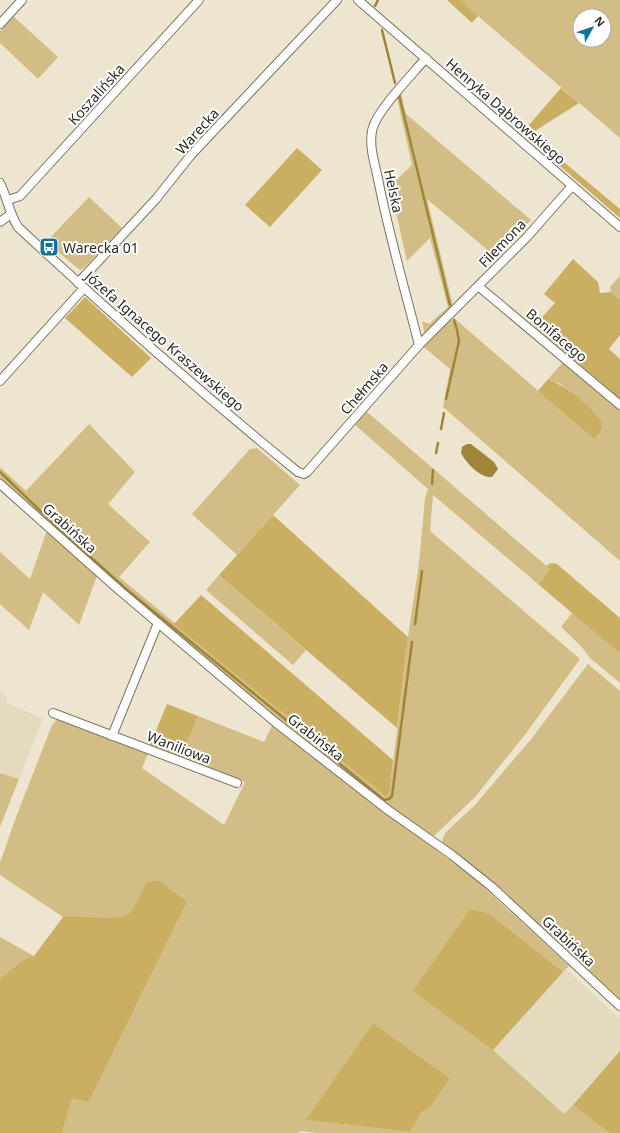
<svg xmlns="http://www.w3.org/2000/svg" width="620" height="1133" font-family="'Noto Sans',sans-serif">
	<rect width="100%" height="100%" fill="#ede5d0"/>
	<g fill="#e4dabe">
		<polygon points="0,691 7,697 6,703 43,718 19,779 0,773"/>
		<polygon points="566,969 620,1019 620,1051 564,1115 493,1050"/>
	</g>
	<g fill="#d2bd84" fill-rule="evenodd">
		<path d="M460,0H620V138L478,16ZM580,16H604V40H580Z"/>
		<polygon points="13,16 58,57 38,79 0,43 0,31"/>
		<polygon points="401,93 406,114 531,220 497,258 427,199 453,306 425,336 422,321 429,324 448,307 430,238 407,261 390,186 412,165 397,98"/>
		<polygon points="89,197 122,228 84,268 80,270 46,242"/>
		<polygon points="620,276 620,300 611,292 610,287"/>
		<polygon points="451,318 452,321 454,318 594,439 589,408 562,385 548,379 563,362 620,410 620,561 443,407 450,369 424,347"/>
		<polygon points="366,411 550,569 538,584 433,495 430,531 580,659 527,732 475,797 434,836 387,805 319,753 117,586 0,479 0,467 26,491 89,424 135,472 108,504 150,542 119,577 384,795 390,789 408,637 419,563 425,498 428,489 354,424"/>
		<polygon points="257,448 300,485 237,555 192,514 250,449"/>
		<polygon points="47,530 97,576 79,625 43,592 29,630 0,604 0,552 30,579"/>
		<polygon points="219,575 306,650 293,665 206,590"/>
		<polygon points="572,613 620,654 620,683 590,658 581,646 561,627"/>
		<polygon points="588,664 620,691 620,1000 487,878 442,842 445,833 475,805 532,738"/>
		<path d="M198,716L264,742L273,724L374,804L475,879L569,966L563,972L490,914L493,1050L564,1114L573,1105L609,1133H317L300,1131L299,1133H62L72,1099L89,1102L187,902L131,913C118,923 80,914 63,917L0,875V863L16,817L52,725L58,718L148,754L142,768L224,825L245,782L181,757ZM373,1023L450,1078L431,1107L421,1113L410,1132L307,1120Z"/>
		<polygon points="0,773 19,779 0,827"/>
		<polygon points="0,937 34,956 21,961 0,979"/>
	</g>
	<g fill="#caae62">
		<polygon points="447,0 460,0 478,16 472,23"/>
		<polygon points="561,88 579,103 535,131 533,134 535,138 620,209 620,218 522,133"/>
		<polygon points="297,148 322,170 270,227 245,205"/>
		<polygon points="573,259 598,282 600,293 611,292 620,300 620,335 609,349 620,359 620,399 534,326 555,303 544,294"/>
		<polygon points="85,297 151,358 132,377 65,318"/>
		<path d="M548,379C569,388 587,403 601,421C604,429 599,433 594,439L538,391Z"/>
		<polygon points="273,515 408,637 397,728 219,575"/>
		<polygon points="551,563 557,564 620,618 620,654 538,584 550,569 546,566"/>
		<polygon points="201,595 393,760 390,789 387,796 384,795 174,624"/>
		<polygon points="167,704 198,716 181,757 150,745"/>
		<path d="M153,881H159L187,902L89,1102L72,1099L62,1133H0V979L21,961L34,956L63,917C80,914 118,923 131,912L147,883Z"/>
		<polygon points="470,909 490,914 563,972 493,1050 413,991"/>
		<polygon points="373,1023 450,1078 431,1107 421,1113 410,1132 306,1120"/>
		<polygon points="620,1051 620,1133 609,1133 573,1105"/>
	</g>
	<path fill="#a08538" d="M467,444H471L494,462L498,469L492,477C480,478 466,463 461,453L462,447Z"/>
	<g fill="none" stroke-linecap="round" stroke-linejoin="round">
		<g stroke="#a08538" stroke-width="2.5">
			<polyline points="375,6 378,0"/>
			<polyline points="382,30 395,83"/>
			<polyline points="399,95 450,305"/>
			<polyline points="446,399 459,341 457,330 454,320"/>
			<polyline points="441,429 444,413"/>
			<polyline points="436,453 438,443"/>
			<polyline points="0,472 56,526 125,588 384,800 389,799 392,796 412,642"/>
			<polyline points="432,484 433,470"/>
			<polyline points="415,624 422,571"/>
		</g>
		<g stroke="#7b7461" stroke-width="10">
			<g id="street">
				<polyline points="358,0 620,227"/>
				<polyline points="0,24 22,0"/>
				<path d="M0,183C7,197 9,213 18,227C109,312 201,393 298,472L304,474L307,472L419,345L527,237L572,186"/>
				<polyline points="8,200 20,196 199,0"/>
				<polyline points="0,222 11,214"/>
				<polyline points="78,283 156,199 191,155 337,0"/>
				<polyline points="478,286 620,405"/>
				<path d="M419,345C405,290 389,235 378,179C375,164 369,147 372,131C375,112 412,75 426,58"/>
				<polyline points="0,381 84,288"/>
				<polyline points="0,484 119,590 275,722 388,810 452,855 492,887 620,1006"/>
				<polyline points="53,713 237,783"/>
				<polyline points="112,736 158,623"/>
			</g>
		</g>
		<use href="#street" stroke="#fff" stroke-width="8"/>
	</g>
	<defs>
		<g id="bus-square" transform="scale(1)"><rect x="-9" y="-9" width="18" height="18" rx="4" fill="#1771a0" stroke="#fff"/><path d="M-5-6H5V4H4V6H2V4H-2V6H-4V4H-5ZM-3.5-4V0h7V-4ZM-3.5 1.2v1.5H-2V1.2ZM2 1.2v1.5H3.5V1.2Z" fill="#fff"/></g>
	</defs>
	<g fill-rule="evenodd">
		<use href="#bus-square" x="49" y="247"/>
	</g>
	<g text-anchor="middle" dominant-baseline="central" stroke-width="4" stroke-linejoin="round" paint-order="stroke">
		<g font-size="14" fill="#2d2a22" stroke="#fff">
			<text transform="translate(96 94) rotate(-48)">Koszalińska</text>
			<text transform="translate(506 111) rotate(41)">Henryka Dąbrowskiego</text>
			<text transform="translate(197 131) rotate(-48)">Warecka</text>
			<text transform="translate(394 191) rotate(78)">Helska</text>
			<text transform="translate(502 243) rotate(-46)">Filemona</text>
			<text transform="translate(557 335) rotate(40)">Bonifacego</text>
			<text transform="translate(165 341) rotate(41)">Józefa Ignacego Kraszewskiego</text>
			<text transform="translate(364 388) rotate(-49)">Chełmska</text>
			<text transform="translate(70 528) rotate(42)">Grabińska</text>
			<text transform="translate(316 737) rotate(38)">Grabińska</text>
			<text transform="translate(179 747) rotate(21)">Waniliowa</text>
			<text transform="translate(569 941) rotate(43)">Grabińska</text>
		</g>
		<g font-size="14" fill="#2d2a22" stroke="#fff" text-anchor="start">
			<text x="63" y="247">Warecka 01</text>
		</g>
	</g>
	<g transform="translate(592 28) rotate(50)"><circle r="19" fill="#ffffff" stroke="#abaaa7"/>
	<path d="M0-3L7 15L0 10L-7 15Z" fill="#1771a0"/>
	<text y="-6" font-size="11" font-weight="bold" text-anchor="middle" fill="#2d2a22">N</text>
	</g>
</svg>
